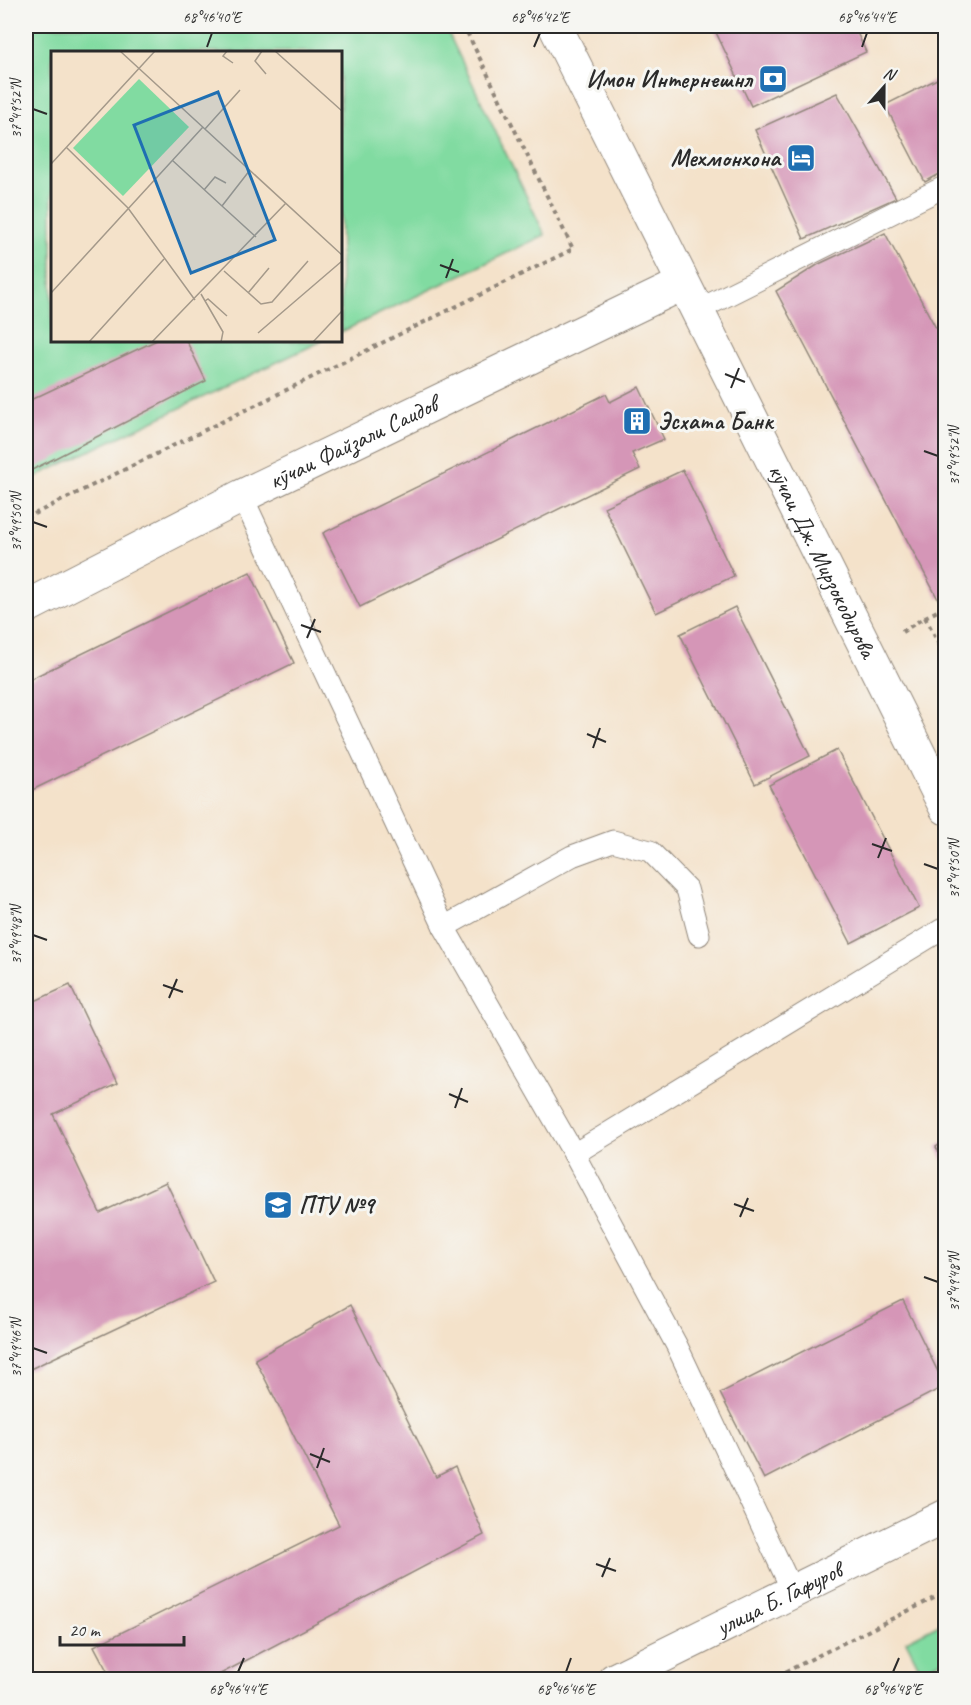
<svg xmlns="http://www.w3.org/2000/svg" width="971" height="1705" font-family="Caveat,sans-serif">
	<rect width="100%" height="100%" fill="#f6f6f2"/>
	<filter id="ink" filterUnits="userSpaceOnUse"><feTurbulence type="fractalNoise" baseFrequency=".0167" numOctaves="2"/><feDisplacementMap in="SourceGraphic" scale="12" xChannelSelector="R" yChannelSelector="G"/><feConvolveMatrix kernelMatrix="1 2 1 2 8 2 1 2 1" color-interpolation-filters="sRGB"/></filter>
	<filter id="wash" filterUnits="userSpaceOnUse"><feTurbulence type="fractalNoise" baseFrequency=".008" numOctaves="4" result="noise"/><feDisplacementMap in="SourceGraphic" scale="24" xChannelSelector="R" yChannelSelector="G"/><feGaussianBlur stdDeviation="1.35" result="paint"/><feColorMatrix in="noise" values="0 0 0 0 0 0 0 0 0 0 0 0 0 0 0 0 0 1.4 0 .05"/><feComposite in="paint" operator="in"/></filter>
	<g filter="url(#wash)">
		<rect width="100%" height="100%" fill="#f4e2ca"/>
		<g fill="#81dba1" stroke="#568366" stroke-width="1.5">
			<polygon points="26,26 445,26 545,235 341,332 340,52 52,52 52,340 322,341 26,481"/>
			<polygon points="945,1621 945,1659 921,1671 906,1641"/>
		</g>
		<g id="blocks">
			<g fill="#d596b7">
				<polygon points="713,26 854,26 866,52 751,106"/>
				<polygon points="945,75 945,171 925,182 885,105"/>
				<polygon points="837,93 896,198 804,239 755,130"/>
				<polygon points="885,233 945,345 945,596 938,599 776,291 819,264"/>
				<polygon points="157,340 186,340 206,381 26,473 26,402"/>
				<polygon points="639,387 664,439 632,453 640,469 360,607 323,533 606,394 610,402"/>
				<polygon points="683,470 734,576 656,613 604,507"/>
				<polygon points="250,572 294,663 26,793 26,681"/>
				<polygon points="735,607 810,756 755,784 680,634"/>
				<polygon points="837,750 919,908 851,943 769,785"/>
				<polygon points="70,985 117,1084 53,1114 100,1213 166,1182 214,1282 26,1371 26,1005"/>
				<polygon points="945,1141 945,1164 936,1147"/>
				<polygon points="903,1301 945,1386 764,1479 720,1393"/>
				<polygon points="350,1305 436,1477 455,1467 484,1535 209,1680 112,1680 94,1646 339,1525 255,1359"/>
			</g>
		</g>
	</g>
	<g filter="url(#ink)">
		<use href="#blocks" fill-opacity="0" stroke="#90867a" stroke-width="1.5"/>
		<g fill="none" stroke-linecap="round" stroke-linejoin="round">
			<g stroke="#90867a" stroke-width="23">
				<g id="service">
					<polyline points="696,311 946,186"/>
					<polyline points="242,496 444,927 574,1154"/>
					<polyline points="444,927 572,856 613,841 650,851 687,889 699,935"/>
					<polyline points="793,1592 677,1346 574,1154 946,927"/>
				</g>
			</g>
			<g stroke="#90867a" stroke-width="35">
				<g id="minor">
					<path id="s1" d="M26,607L242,496L682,284"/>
					<path id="s2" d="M614,1680L946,1516"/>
				</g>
			</g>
			<g stroke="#90867a" stroke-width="35">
				<g id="tertiary">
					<path id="s3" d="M555,26L946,808"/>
				</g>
			</g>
			<g stroke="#90867a" stroke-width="4" stroke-dasharray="4.5 4.5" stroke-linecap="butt">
				<polyline points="26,518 573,249 464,26"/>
				<polyline points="925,617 946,658"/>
				<polyline points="902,632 925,617 946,607"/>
				<polyline points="769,1680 946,1592"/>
				<polyline points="938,1680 946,1676"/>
			</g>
			<use href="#service" stroke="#fff" stroke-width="21"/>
			<use href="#minor" stroke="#fff" stroke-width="33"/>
			<use href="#tertiary" stroke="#fff" stroke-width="33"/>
		</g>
	</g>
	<path fill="none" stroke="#2b2b2b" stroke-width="2" d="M207,47L212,33M534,47L540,33M862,47L867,33M33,109L47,114M440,265L459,272M446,278L453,259M725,374L745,382M731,388L739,368M924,451L938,456M33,522L47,527M301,625L321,632M307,638L315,619M587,734L606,742M593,748L600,728M872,844L892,851M878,858L886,838M924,864L938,869M33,935L47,940M163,985L183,992M169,998L177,979M449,1094L468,1102M455,1108L462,1088M734,1204L754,1211M740,1217L748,1198M924,1277L938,1282M33,1348L47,1353M310,1454L330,1462M317,1468L324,1448M596,1564L616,1571M602,1577L610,1558M238,1672L244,1658M566,1672L571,1658M893,1672L899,1658"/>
	<defs>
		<g id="bank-square" transform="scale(1.5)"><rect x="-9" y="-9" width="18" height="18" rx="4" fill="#1f6fb2" stroke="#f6f6f2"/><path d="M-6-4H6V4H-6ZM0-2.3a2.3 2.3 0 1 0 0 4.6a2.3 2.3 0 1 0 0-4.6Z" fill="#fff"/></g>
		<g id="hotel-square" transform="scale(1.5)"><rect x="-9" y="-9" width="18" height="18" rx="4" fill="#1f6fb2" stroke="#f6f6f2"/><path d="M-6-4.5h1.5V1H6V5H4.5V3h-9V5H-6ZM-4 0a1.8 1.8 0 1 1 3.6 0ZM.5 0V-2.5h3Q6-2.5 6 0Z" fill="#fff"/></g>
		<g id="building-square" transform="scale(1.5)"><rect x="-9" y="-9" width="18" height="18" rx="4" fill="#1f6fb2" stroke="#f6f6f2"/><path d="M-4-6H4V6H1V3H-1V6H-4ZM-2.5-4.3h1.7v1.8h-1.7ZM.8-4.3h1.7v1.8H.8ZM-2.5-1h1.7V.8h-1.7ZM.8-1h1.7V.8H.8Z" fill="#fff"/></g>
		<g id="university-square" transform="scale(1.5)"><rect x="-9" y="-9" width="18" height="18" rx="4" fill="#1f6fb2" stroke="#f6f6f2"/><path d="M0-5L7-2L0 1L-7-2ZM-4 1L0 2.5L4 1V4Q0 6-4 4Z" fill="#fff"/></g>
	</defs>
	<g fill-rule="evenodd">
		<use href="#bank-square" x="773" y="79"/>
		<use href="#hotel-square" x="801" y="158"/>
		<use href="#building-square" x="637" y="421"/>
		<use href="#university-square" x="278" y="1205"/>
	</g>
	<g text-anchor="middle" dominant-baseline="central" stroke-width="6" stroke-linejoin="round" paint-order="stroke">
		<g font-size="24" font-weight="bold" fill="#2b2b2b" stroke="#f6f6f2" text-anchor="end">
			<text x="752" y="79">Имон Интернешнл</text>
			<text x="780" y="158">Мехмонхона</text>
			<text x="658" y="421" text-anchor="start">Эсхата Банк</text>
			<text x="299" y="1205" text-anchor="start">ПТУ №9</text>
		</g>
		<g font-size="24" fill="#2b2b2b" stroke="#f6f6f2">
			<text stroke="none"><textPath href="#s1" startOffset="366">кӯчаи Файзали Саидов</textPath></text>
			<text stroke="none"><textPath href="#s3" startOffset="598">кӯчаи Дж. Мирзокодирова</textPath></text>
			<text stroke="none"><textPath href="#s2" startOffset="184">улица Б. Гафуров</textPath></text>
		</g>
	</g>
	<g transform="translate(51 51)">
		<rect width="291" height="291" fill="#f4e2ca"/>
		<path d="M88,28L138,76L72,145L22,97Z" fill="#81dba1"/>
		<path fill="none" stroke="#a4998a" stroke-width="1.5" d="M69,0L291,204M176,0L172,5L182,12M211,0L204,10L215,23M224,0L291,60M154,78L189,39M15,96L77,157L144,249M121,109L171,155M0,113L104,0M199,119L171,155L205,186M153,139L164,126L175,132M173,220L210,253L221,251L257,210M0,242L152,76M197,242L218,217M150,243L172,281L170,291M154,250L157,248L176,265M207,282L291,210M38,291L113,208M101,291L235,152M262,291L291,260"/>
		<path fill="#1f6fb2" fill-opacity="0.15" stroke="#1f6fb2" stroke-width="3" d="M167,41L224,189L140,222L83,74Z"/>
		<rect width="291" height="291" fill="none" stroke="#2b2b2b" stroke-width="3"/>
	</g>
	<rect width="971" height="1705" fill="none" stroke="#f6f6f2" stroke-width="66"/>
	<g transform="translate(884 87) rotate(21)" stroke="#f6f6f2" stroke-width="4.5" paint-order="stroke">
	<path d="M0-4.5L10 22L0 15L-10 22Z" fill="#2b2b2b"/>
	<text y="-9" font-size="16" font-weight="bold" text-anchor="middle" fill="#2b2b2b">N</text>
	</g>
	<path d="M60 1636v9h124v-9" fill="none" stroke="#2b2b2b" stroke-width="3"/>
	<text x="69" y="1636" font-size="18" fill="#2b2b2b" stroke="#f6f6f2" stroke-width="4.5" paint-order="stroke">20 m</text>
	<rect x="33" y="33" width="905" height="1639" fill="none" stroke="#2b2b2b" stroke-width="2"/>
	<g font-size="15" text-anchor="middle" fill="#2b2b2b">
		<text x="212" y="22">68°46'40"E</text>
		<text x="540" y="22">68°46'42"E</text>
		<text x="867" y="22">68°46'44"E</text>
		<text transform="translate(16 109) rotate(-90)" y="5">37°49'52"N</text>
		<text transform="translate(954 456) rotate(-90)" y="5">37°49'52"N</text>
		<text transform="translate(16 522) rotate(-90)" y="5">37°49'50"N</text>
		<text transform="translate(954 869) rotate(-90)" y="5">37°49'50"N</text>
		<text transform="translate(16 935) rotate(-90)" y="5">37°49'48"N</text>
		<text transform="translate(954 1282) rotate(-90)" y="5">37°49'48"N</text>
		<text transform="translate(16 1348) rotate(-90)" y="5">37°49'46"N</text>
		<text x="238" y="1694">68°46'44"E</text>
		<text x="566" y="1694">68°46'46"E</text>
		<text x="893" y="1694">68°46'48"E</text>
	</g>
</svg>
